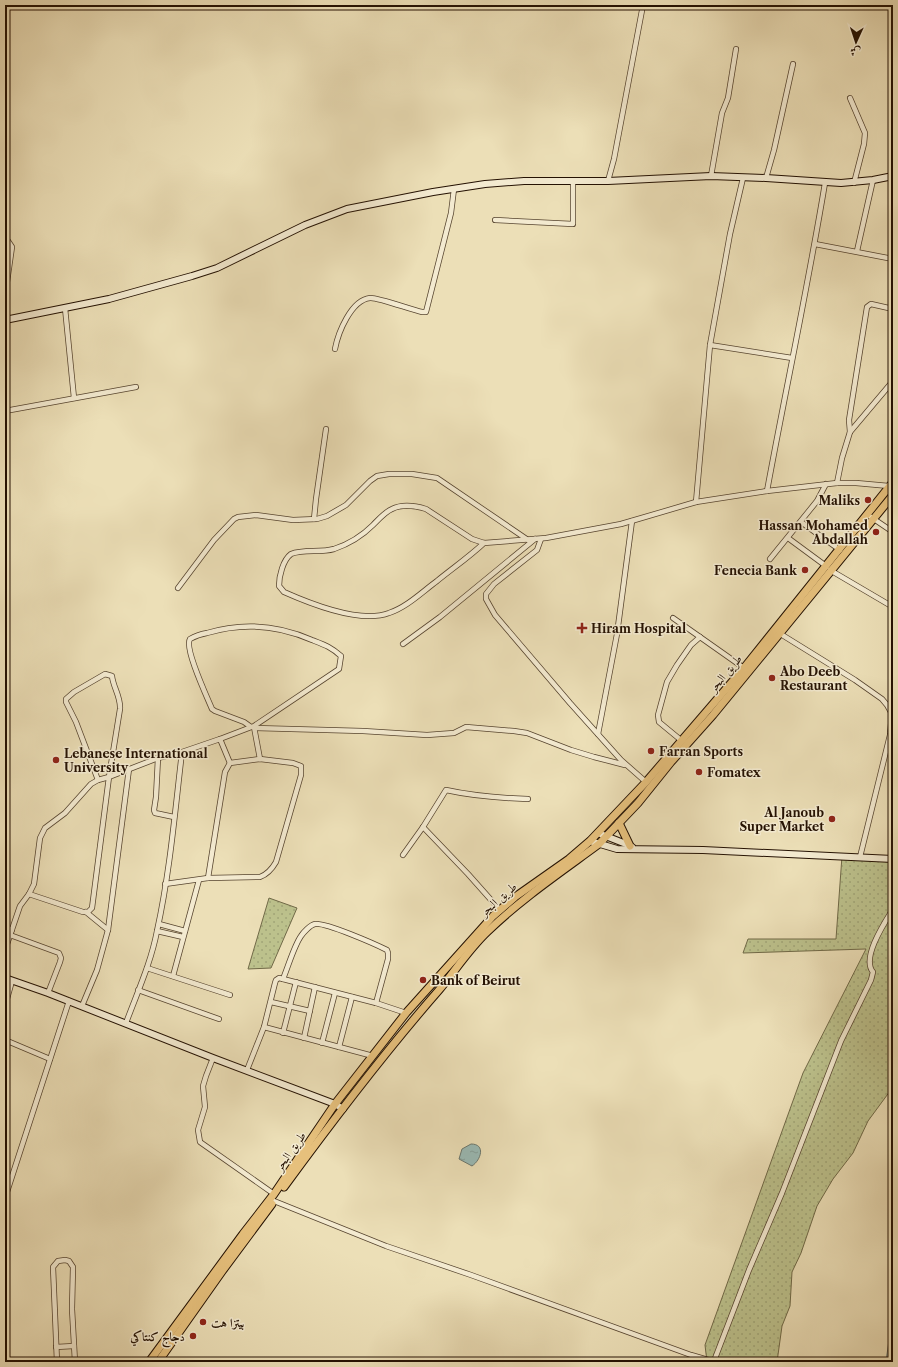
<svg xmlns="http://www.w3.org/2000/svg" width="898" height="1367" font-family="'Libre Caslon Text',Amiri,serif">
	<defs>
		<pattern id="grass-dots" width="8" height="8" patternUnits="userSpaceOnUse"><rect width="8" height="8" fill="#bcc18c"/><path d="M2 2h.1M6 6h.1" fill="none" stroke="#a1a577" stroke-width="1.8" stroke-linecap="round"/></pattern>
		<pattern id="water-ripples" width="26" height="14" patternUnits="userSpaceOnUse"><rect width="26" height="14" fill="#9abbb6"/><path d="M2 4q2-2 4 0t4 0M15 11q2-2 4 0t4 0" fill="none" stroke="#85a09b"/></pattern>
	</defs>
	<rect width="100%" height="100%" fill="#ecdfb7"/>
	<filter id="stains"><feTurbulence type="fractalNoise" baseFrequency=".005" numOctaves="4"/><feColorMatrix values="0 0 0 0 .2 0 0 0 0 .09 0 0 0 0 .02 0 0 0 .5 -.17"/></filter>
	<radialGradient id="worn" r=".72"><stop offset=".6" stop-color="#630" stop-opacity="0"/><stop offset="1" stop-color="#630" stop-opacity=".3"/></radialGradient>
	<g fill="url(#grass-dots)" stroke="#706947">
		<polygon points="842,856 893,859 893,1087 868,1121 853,1153 833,1179 817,1206 801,1253 792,1272 790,1306 782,1326 777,1362 707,1362 705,1345 803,1073 866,949 743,953 748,939 836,939"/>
		<polygon points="269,898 297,908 271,968 248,969"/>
	</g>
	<g fill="url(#water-ripples)" stroke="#6b776e">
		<path d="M471,1144C486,1144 481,1160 472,1166L459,1159L462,1149Z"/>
		<polygon points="893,1313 893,1362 887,1362 886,1361"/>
	</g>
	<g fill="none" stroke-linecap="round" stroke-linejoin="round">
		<g stroke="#56442f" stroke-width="6">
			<g id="minor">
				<polyline points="850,98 865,133 864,144 854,183"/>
				<polyline points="711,176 722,113 728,98 736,49"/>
				<polyline points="766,178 774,150 793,64"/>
				<polyline points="608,181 614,159 643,5"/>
				<polyline points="495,220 573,224 573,181"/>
				<polyline points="5,240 8,241 12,247 5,296"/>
				<polyline points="815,244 893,259"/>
				<polyline points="857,251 873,180"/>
				<polyline points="65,308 74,398"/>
				<polyline points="710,345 792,358"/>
				<path d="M335,349C338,333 351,300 370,298C377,297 412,310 422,312H426L451,213L454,189"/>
				<polyline points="5,411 136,387"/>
				<polyline points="850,432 893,381"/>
				<polyline points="837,483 842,458 850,432 849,420 867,307 871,304 893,309"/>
				<path d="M767,491C786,388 808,286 825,183"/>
				<polyline points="696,502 710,345 730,234 743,178"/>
				<polyline points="868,515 893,532"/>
				<polyline points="314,519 316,499 326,429"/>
				<polyline points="801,522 840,550"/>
				<polyline points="788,538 826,566"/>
				<polyline points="541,539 537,550 494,584 486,594 486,599 495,615 570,703 621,760 646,782"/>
				<path d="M484,543C469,557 453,568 437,581C422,592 407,607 389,613C360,624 311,604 284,592L279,586C279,576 283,560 291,554C304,549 320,553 334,549C349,544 362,536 373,525C379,519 385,512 392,509C402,504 416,506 426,509L472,539L484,543L546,538L621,524L696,502L767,491L837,483H856L889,486"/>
				<polyline points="770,559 817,501 826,484"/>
				<polyline points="830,570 893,607"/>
				<polyline points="178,588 214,540 234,519 238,517 256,515 293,520 317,519 327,516 346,505 370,481 377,476 389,474 412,474 437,478 528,540"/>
				<polyline points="673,618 744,668"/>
				<polyline points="779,633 855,680 882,699 887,705 892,714 890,733"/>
				<polyline points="403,644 440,617 535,539"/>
				<polyline points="254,727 260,759"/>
				<polyline points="255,728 363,731 427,735 454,733 466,727 514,731 527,733 571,750 594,757 625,765"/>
				<polyline points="598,734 617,634 632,521"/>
				<polyline points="220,739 230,763"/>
				<polyline points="682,741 659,722 658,715 667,682 677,665 691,645 700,637"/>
				<polyline points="158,758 156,797 154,810 155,813 174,817"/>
				<polyline points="423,827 468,874 500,910"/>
				<path d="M403,855L423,827L446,790C473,796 500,798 528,799"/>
				<polyline points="860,857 891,731"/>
				<polyline points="208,878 225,772 230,763"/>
				<path d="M165,884L208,878L260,877C268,874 272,869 276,862L301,775V766L293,763L260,759L230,763"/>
				<path d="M29,894L83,912H88L92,908L109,777L120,709C121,697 113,687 112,676L105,674L74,692L66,699V702L76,722L98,780"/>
				<polyline points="86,912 108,930"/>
				<polyline points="159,924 185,931"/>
				<polyline points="5,928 12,930"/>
				<polyline points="157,931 183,937"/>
				<polyline points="10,935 59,953 61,958 60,962 48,993"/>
				<path d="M5,950L20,906L29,894L34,884L40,838L45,828L65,813L91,784L98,780L109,777L158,758L182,752L220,739L254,726L339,669L341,656C331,647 325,645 312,640C278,625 243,622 207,633C201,634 195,636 190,639C184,648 207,697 212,709L215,711L244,722L251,727"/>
				<polyline points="147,968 230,995"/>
				<polyline points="173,976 199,880"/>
				<path d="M283,979C288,967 294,946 301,936C303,933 310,925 315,924C325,922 375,944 387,950L388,953V959L376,1003"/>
				<polyline points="138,990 219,1019"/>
				<polyline points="271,1002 310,1011"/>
				<polyline points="5,1006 12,981"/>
				<polyline points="82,1006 97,970 108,930 129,769"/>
				<path d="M126,1023C137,993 151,963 157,931C170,872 175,811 182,752"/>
				<polyline points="264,1027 373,1056"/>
				<polyline points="283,1033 296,982"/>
				<polyline points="304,1038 315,987"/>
				<polyline points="5,1040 50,1059"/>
				<polyline points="322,1043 335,993"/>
				<polyline points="339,1047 352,997"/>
				<polyline points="213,1058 206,1076 203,1086 205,1107 198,1130 200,1142 274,1194"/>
				<polyline points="247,1070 264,1027 275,983 276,980 279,978 376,1003 406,1013"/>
				<polyline points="5,1198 69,1001"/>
				<polyline points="274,1201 386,1246 471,1275 691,1355 715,1362"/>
				<polyline points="56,1347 74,1346"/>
				<path d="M714,1361L749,1270L782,1193L841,1041L871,980L873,972C861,958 885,922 893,909"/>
				<polyline points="57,1362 53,1267 58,1261 65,1260 69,1261 73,1267 72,1309 75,1362"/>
			</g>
		</g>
		<g stroke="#241102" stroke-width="8">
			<g id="secondary">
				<polyline points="5,320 109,299 192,276 217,268 305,225 347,209 433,192 485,184 524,181 608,181 711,176 766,178 841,183 873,180 893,176"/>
				<polyline points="598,833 626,844 632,847"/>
				<polyline points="590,841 617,849 703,850 893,859"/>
				<polyline points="5,978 48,993 213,1058 335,1104 343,1109"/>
			</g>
		</g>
		<g stroke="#241102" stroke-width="9">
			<g id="trunk">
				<polyline points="619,823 630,846"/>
				<path d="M284,1187C333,1120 384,1053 439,990C455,971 469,949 487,932C521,899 561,872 599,844L638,803L671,762L713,715L893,495"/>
				<polyline points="149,1362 243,1234 274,1194 335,1104 406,1013 493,916 515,897 569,859 590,841 646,782 744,668 893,482"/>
				<polyline points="158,1362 223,1270 272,1204"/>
			</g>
		</g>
		<use href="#minor" stroke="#f3ead0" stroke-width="4.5"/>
		<use href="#secondary" stroke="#f3ead0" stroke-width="6"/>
		<use href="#trunk" stroke="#e6c07c" stroke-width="7"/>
	</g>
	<g fill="#8f2418" stroke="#f3ead0" stroke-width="1.5">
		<circle cx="868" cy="500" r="4"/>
		<circle cx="876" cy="532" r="4"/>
		<circle cx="805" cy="570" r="4"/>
		<path d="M580 622h4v4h4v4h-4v4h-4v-4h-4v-4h4z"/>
		<circle cx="772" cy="678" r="4"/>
		<circle cx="651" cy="751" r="4"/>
		<circle cx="56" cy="760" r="4"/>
		<circle cx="699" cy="772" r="4"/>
		<circle cx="832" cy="819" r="4"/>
		<circle cx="423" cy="980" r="4"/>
		<circle cx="203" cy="1322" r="4"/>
		<circle cx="193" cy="1336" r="4"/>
	</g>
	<g text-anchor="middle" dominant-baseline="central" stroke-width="3" stroke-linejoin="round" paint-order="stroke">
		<g font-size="12" font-weight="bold" fill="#241102" stroke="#f3ead0" text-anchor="start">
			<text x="860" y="500" text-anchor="end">Maliks</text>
			<text x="868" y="525" text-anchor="end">Hassan Mohamed<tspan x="868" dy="14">Abdallah</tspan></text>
			<text x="797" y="570" text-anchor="end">Fenecia Bank</text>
			<text x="591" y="628">Hiram Hospital</text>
			<text x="780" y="671">Abo Deeb<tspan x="780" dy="14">Restaurant</tspan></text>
			<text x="659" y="751">Farran Sports</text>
			<text x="64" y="753">Lebanese International<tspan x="64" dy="14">University</tspan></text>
			<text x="707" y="772">Fomatex</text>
			<text x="824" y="812" text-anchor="end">Al Janoub<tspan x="824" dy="14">Super Market</tspan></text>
			<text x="431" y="980">Bank of Beirut</text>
			<text x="211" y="1322">بيتزا هت</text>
			<text x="185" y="1336" text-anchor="end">دجاج كنتاكي</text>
		</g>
		<g font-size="12" fill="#241102" stroke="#f3ead0">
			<text transform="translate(725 673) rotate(-50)">طريق البحر</text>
			<text transform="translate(498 899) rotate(-41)">طريق البحر</text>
			<text transform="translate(290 1151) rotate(-55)">طريق البحر</text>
		</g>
	</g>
	<rect width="898" height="1367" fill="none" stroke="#ecdfb7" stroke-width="20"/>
	<rect x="6" y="6" width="886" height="1355" fill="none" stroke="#241102" stroke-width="2"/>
	<rect x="10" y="10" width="878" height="1347" fill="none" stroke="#241102"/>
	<g transform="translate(856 42) rotate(183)" stroke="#f3ead0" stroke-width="3" paint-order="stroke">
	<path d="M0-3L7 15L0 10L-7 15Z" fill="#241102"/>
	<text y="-6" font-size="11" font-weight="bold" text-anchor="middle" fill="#241102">ش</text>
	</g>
	<rect width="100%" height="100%" filter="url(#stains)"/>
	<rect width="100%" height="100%" fill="url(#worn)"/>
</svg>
